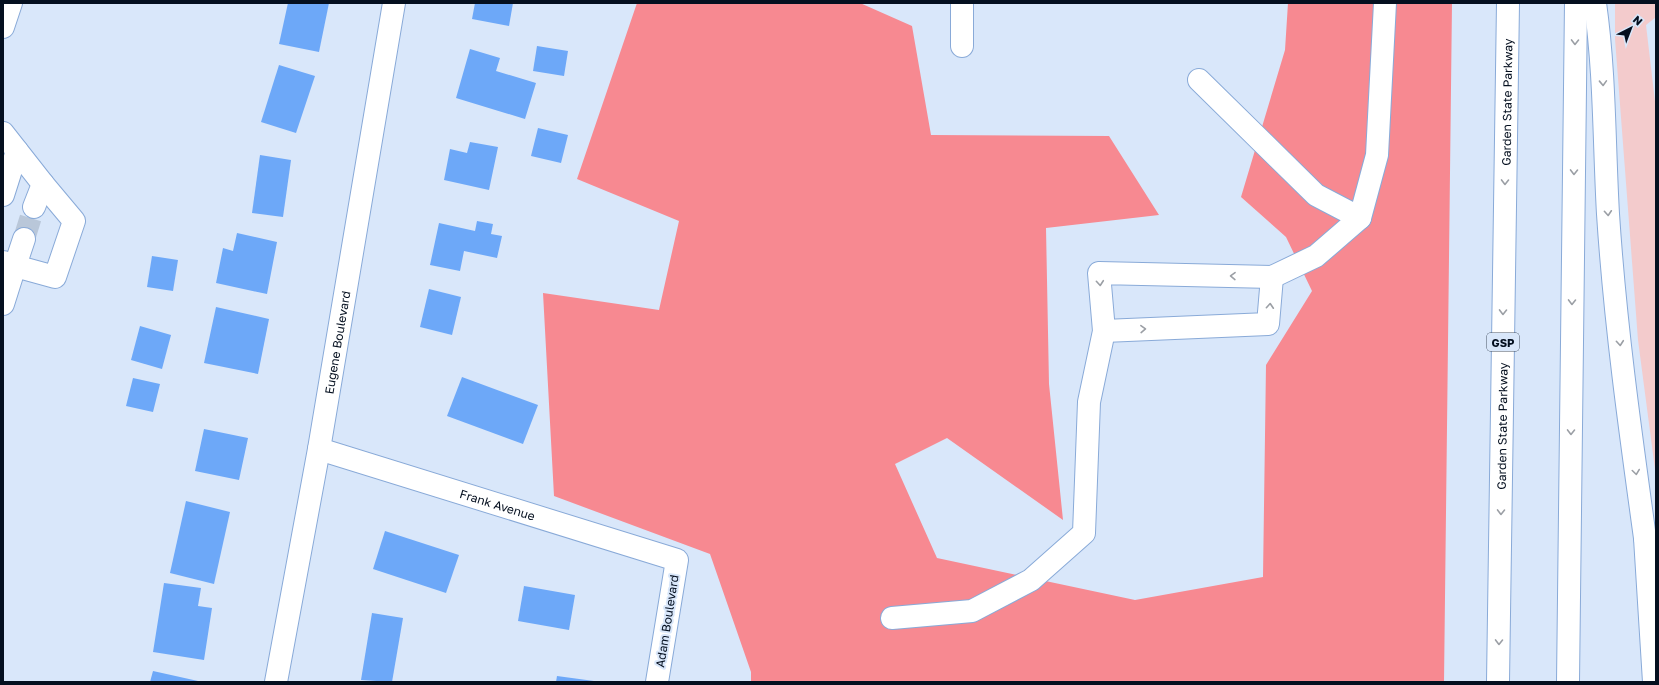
<svg xmlns="http://www.w3.org/2000/svg" width="1659" height="685" font-family="'Golos Text',sans-serif">
	<rect width="100%" height="100%" fill="#d9e7fa"/>
	<polygon fill="#f3cbcc" points="1615,3 1656,3 1656,17 1646,25 1656,110 1656,477 1638,340 1615,39"/>
	<polygon fill="#f78991" points="637,3 860,3 912,26 931,135 1109,136 1159,215 1046,228 1049,384 1063,520 947,438 895,464 937,558 1135,600 1263,577 1266,365 1312,291 1286,237 1241,197 1285,50 1288,3 1452,3 1444,682 751,682 751,672 710,554 554,496 543,293 659,310 679,221 577,179"/>
	<g fill="#6da8f8">
		<polygon points="288,3 329,3 319,52 279,44"/>
		<polygon points="475,3 513,3 509,26 472,19"/>
		<polygon points="537,46 568,51 564,76 533,71"/>
		<polygon points="470,49 500,58 496,71 536,83 525,119 456,98"/>
		<polygon points="279,65 315,76 296,133 261,122"/>
		<polygon points="538,128 568,135 561,163 531,156"/>
		<polygon points="470,142 498,147 489,190 444,180 450,149 467,153"/>
		<polygon points="260,155 291,160 283,217 252,213"/>
		<polygon points="477,221 493,224 491,234 502,236 497,258 464,251 460,271 430,265 439,223 475,231"/>
		<polygon points="237,233 277,242 267,294 216,283 223,248 233,251"/>
		<polygon points="152,256 178,260 173,291 147,287"/>
		<polygon points="429,289 461,297 452,335 420,327"/>
		<polygon points="216,307 269,319 258,374 204,363"/>
		<polygon points="140,326 171,335 162,369 131,360"/>
		<polygon points="462,377 538,405 523,444 447,416"/>
		<polygon points="133,378 160,384 153,412 126,406"/>
		<polygon points="204,429 248,438 239,480 195,471"/>
		<polygon points="186,501 230,512 214,584 170,573"/>
		<polygon points="385,531 459,555 446,593 373,569"/>
		<polygon points="164,583 201,588 198,606 212,608 204,660 153,652"/>
		<polygon points="524,586 575,595 569,630 518,621"/>
		<polygon points="372,613 403,618 392,682 361,680"/>
		<polygon points="153,671 198,681 198,682 150,682"/>
		<polygon points="557,676 594,681 594,682 556,682"/>
	</g>
	<g fill="none" stroke-linecap="round" stroke-linejoin="round">
		<polyline stroke="#b9c7d9" stroke-width="22" stroke-dasharray="22 11" stroke-linecap="butt" points="24,239 34,207"/>
		<g stroke="#89aad8" stroke-width="24">
			<g id="minor">
				<polyline points="962,46 962,3"/>
				<polyline points="1199,80 1316,195 1360,218"/>
				<polyline points="3,133 43,184 34,207"/>
				<polyline points="3,195 17,151"/>
				<polyline points="24,239 15,266 55,277 74,221 43,184"/>
				<polyline points="3,262 15,266 3,304"/>
				<polyline points="1104,331 1268,324 1272,277"/>
				<path id="s1" d="M319,449L677,560L657,682"/>
				<polyline points="1645,538 1654,682"/>
				<polyline points="892,618 972,611 1031,580 1084,533 1089,402 1104,331 1099,273 1272,277 1316,256 1360,218 1377,155 1385,3"/>
				<path id="s2" d="M276,682L319,449L394,3"/>
			</g>
		</g>
		<g stroke="#89aad8" stroke-width="24">
			<g id="highway">
				<path d="M1595,3C1605,73 1604,143 1608,214C1615,322 1630,430 1645,538"/>
				<polyline points="3,27 11,3"/>
				<path id="s3" d="M1498,682L1508,3"/>
				<polyline points="1568,682 1576,3"/>
			</g>
		</g>
		<use href="#minor" stroke="#fff" stroke-width="22"/>
		<use href="#highway" stroke="#fff" stroke-width="22"/>
	</g>
	<defs><path id="oneway-chevron" d="M-2-3.5L2.5 0L-2 3.5" fill="none" stroke-width="1.6" stroke-linecap="round" stroke-linejoin="round"/></defs>
	<g stroke="#9b9fa5">
		<use href="#oneway-chevron" transform="translate(1575 42) rotate(91)"/>
		<use href="#oneway-chevron" transform="translate(1603 83) rotate(88)"/>
		<use href="#oneway-chevron" transform="translate(1574 172) rotate(91)"/>
		<use href="#oneway-chevron" transform="translate(1505 182) rotate(91)"/>
		<use href="#oneway-chevron" transform="translate(1608 213) rotate(86)"/>
		<use href="#oneway-chevron" transform="translate(1233 276) rotate(-179)"/>
		<use href="#oneway-chevron" transform="translate(1100 283) rotate(85)"/>
		<use href="#oneway-chevron" transform="translate(1572 302) rotate(91)"/>
		<use href="#oneway-chevron" transform="translate(1270 306) rotate(-86)"/>
		<use href="#oneway-chevron" transform="translate(1503 312) rotate(91)"/>
		<use href="#oneway-chevron" transform="translate(1143 329) rotate(-2)"/>
		<use href="#oneway-chevron" transform="translate(1620 343) rotate(85)"/>
		<use href="#oneway-chevron" transform="translate(1571 432) rotate(91)"/>
		<use href="#oneway-chevron" transform="translate(1636 472) rotate(82)"/>
		<use href="#oneway-chevron" transform="translate(1501 512) rotate(91)"/>
		<use href="#oneway-chevron" transform="translate(1499 642) rotate(91)"/>
	</g>
	<g text-anchor="middle" dominant-baseline="central" stroke-width="4" stroke-linejoin="round" paint-order="stroke">
		<rect fill="#d9e7fa" stroke="#445061" stroke-width="1" x="1487" y="333" width="32" height="18" rx="3"/>
		<g font-size="11" font-weight="bold" fill="#040f1f">
			<text x="1503" y="342">GSP</text>
		</g>
		<g font-size="12" fill="#040f1f" stroke="#d9e7fa">
			<text stroke="none"><textPath href="#s3" startOffset="580">Garden State Parkway</textPath></text>
			<text stroke="none"><textPath href="#s2" startOffset="345">Eugene Boulevard</textPath></text>
			<text stroke="none"><textPath href="#s3" startOffset="256">Garden State Parkway</textPath></text>
			<text stroke="none"><textPath href="#s1" startOffset="187">Frank Avenue</textPath></text>
			<text transform="translate(667 621) rotate(-81)">Adam Boulevard</text>
		</g>
	</g>
	<rect width="1659" height="685" fill="none" stroke="#040f1f" stroke-width="8"/>
	<g transform="translate(1631 28) rotate(42)" stroke="#d9e7fa" stroke-width="3" paint-order="stroke">
	<path d="M0-3L7 15L0 10L-7 15Z" fill="#040f1f"/>
	<text y="-6" font-size="11" font-weight="bold" text-anchor="middle" fill="#040f1f">N</text>
	</g>
</svg>
